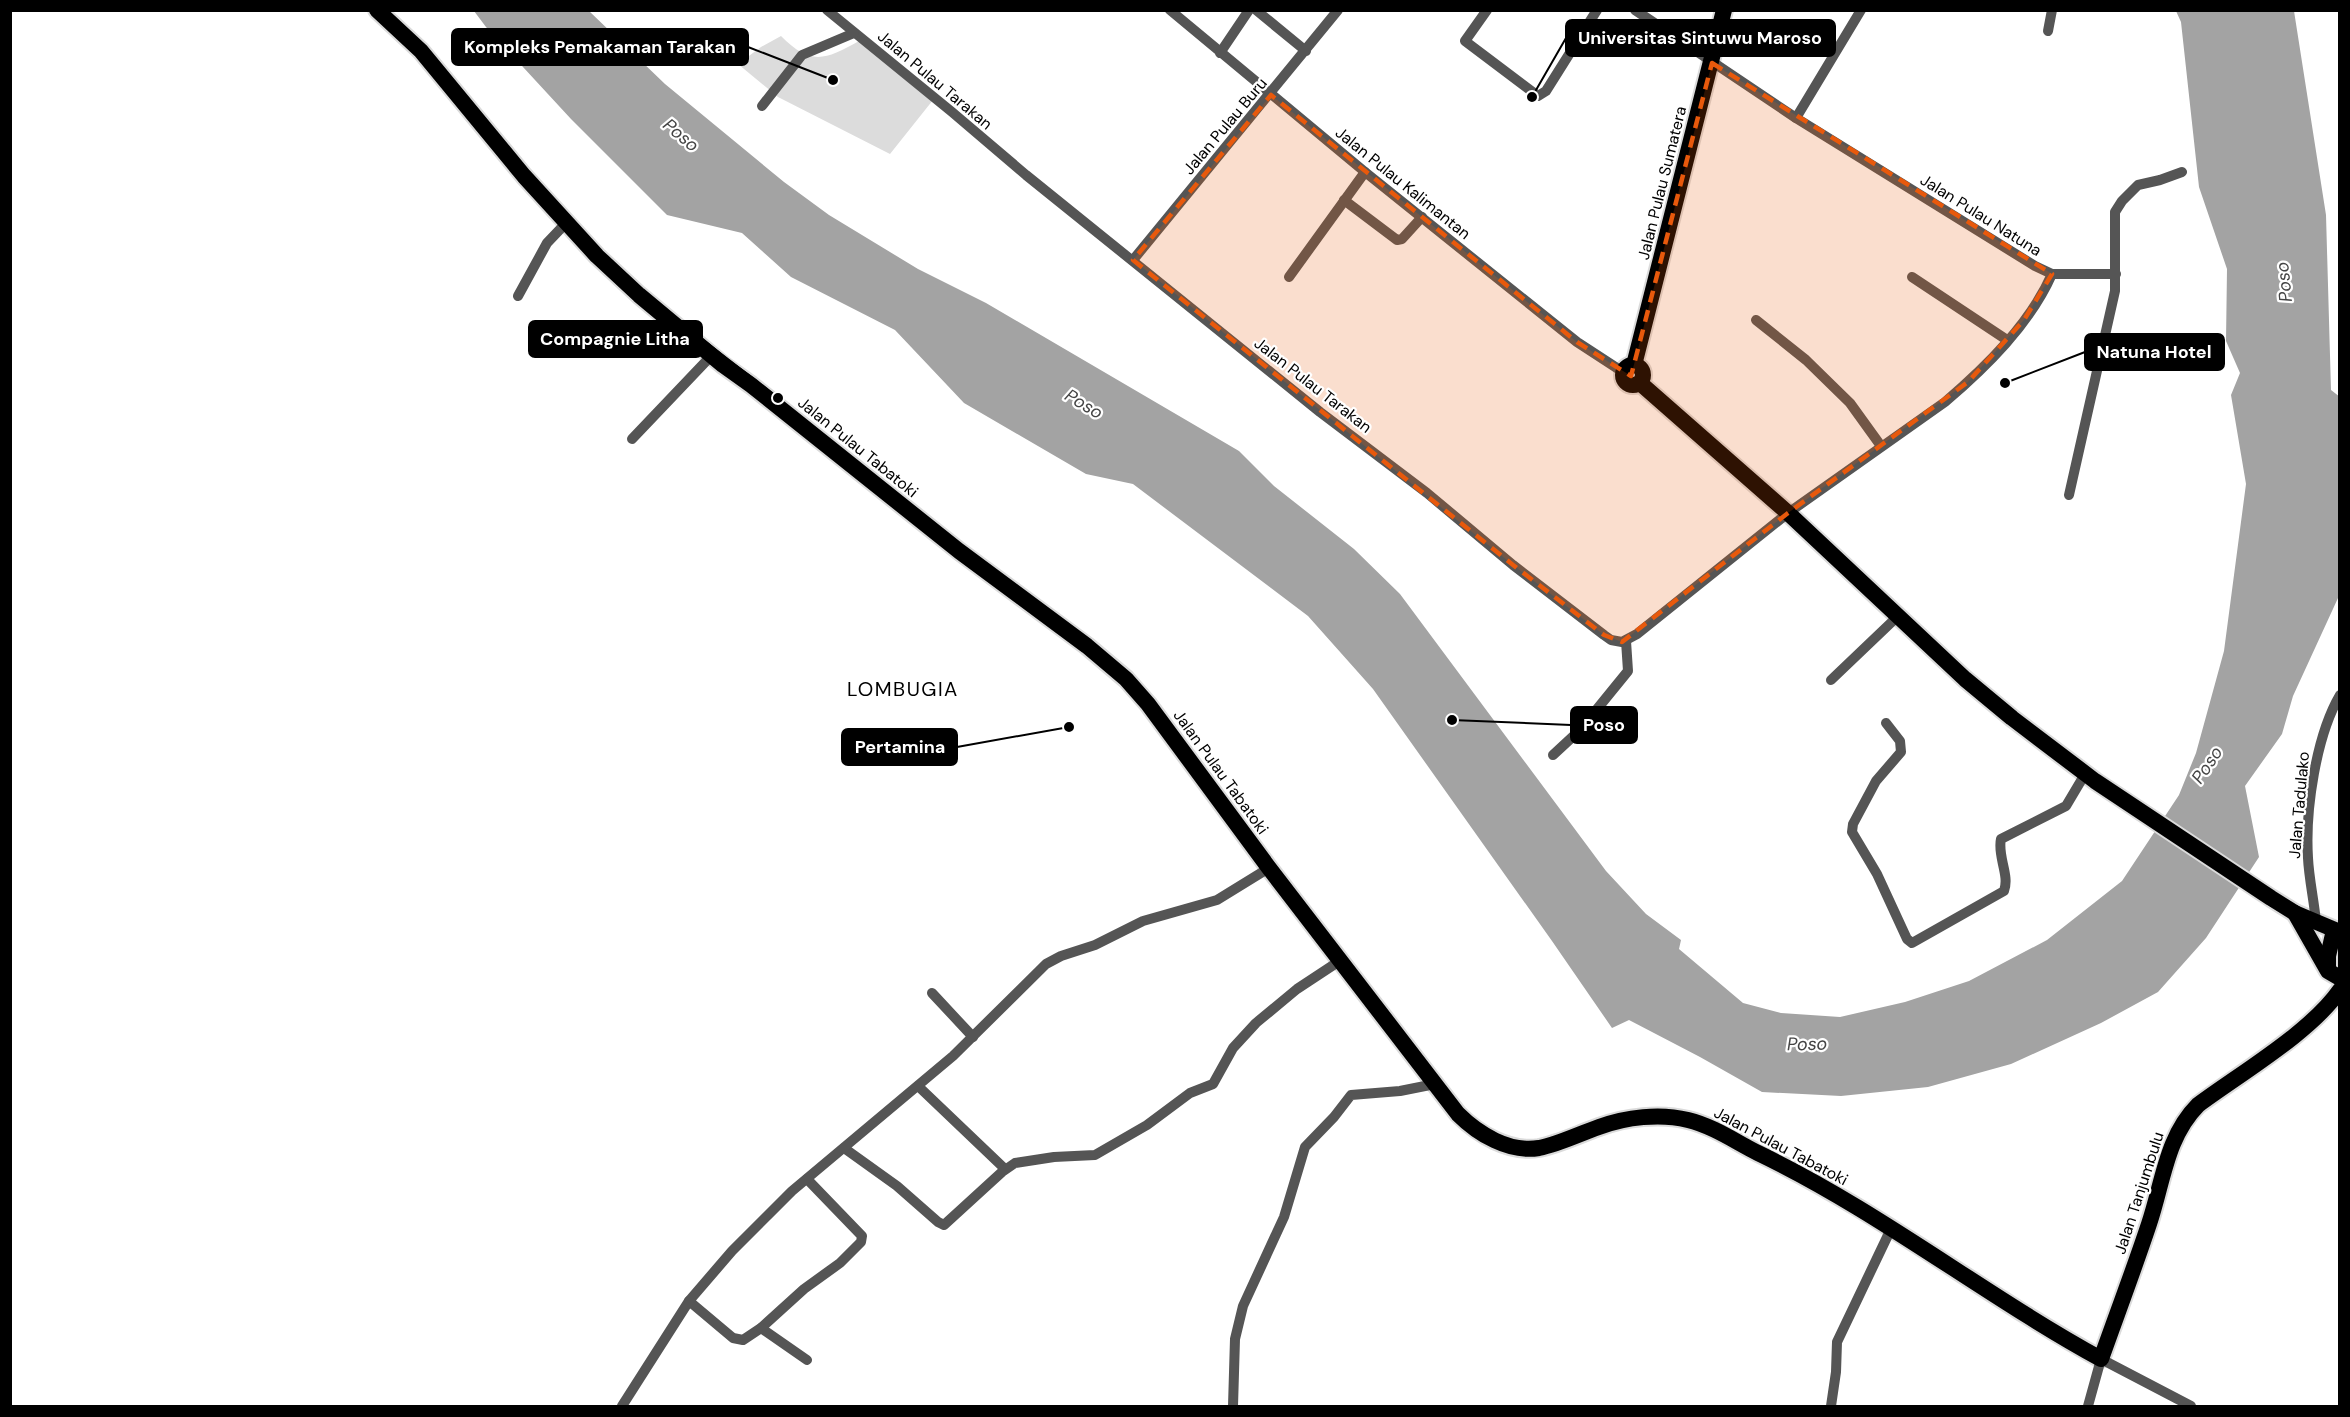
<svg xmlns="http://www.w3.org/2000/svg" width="2350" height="1417" font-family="'DM Sans',sans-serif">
	<rect width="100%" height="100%" fill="#fff"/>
	<path fill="#dcdcdc" d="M781,36C811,66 825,60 859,41L933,100L890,154L778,97L738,64L761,47Z"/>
	<polygon fill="#a3a3a3" points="474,11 589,11 665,84 784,182 829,215 918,269 986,303 1239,451 1274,486 1354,549 1400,594 1606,871 1646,914 1681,940 1679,949 1743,1003 1781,1013 1840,1017 1905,1002 1969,981 2047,940 2122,881 2179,795 2196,753 2224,651 2246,484 2231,395 2240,373 2226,341 2227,269 2199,187 2181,22 2176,11 2294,11 2326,215 2331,390 2340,397 2339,576 2338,598 2293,696 2282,734 2245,786 2259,857 2206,938 2158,992 2101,1023 2011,1064 1928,1087 1841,1096 1762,1092 1700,1057 1629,1020 1612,1028 1552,941 1373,689 1308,616 1133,484 1086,474 964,403 895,330 791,277 742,233 667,215 571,119 486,27"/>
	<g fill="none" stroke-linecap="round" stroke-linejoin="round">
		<g stroke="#dbdbdb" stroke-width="20">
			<g id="trunk">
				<path d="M377,10L421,51L524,176L597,256L639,295L723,365L751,385L959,551L1087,646L1126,679L1148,704L1269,868L1458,1114C1478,1134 1509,1153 1539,1148C1559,1144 1579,1134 1599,1127C1626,1117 1660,1113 1688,1120C1713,1126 1736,1142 1758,1153C1879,1211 1984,1295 2101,1359C2117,1314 2134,1269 2149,1224C2163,1183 2166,1137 2198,1105C2241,1073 2310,1033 2340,990"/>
				<circle cx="1633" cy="375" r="10"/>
				<polyline points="1634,365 1724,10"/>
				<polyline points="1640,383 1788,513 1965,679 2012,718 2095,781 2271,898 2295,913 2340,932"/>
				<polyline points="2295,913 2328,971 2340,978"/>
				<polyline points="2328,970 2328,956 2334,930"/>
			</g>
		</g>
		<g stroke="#555" stroke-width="10">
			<path d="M827,10L952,112L1026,175L1320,412L1427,493L1513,565L1604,635L1611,640L1622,642L1637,634L1788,513L1945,402C1986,367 2030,324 2052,274L2035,266L1796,118L1635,10"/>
			<polyline points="1170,10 1365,172 1577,342 1623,372"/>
			<polyline points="1256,10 1306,51"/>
			<polyline points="1487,10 1465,41 1538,96 1546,91 1597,10"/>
			<polyline points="2048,31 2052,10"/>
			<polyline points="1220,53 1249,10"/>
			<polyline points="762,106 802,55 854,33"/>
			<polyline points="1796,118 1861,10"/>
			<polyline points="1344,200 1397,240 1402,239 1422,217"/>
			<polyline points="1133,260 1338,10"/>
			<polyline points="2052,274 2116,274"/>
			<polyline points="1289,277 1365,172"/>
			<polyline points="1912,277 2007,340"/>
			<polyline points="518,296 547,243 567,222"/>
			<polyline points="1756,320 1806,360 1850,403 1881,446"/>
			<polyline points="632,439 712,355"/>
			<polyline points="2069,495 2115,291 2115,212 2122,201 2138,185 2160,180 2182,172"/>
			<polyline points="1831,680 1897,617"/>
			<path d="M1886,723L1900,741L1901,752L1876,781L1853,824L1852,832L1877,874L1907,939L1912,943L2004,891C2010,875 1997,856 2001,839L2066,806L2085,774"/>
			<polyline points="1553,755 1580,730 1628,671 1626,641"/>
			<path d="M2316,922C2314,900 2309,879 2308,858C2305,810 2316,736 2340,695"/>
			<polyline points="932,993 973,1037"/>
			<polyline points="918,1086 1005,1169"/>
			<polyline points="844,1148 897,1186 938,1222 944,1225 1002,1172 1015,1163 1054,1157 1095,1155 1147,1125 1190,1093 1213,1084 1233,1048 1256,1023 1297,989 1341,960"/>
			<polyline points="689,1301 733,1338 743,1340 761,1328 804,1289 840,1263 861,1242 862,1236 807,1179"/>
			<polyline points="761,1328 807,1360"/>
			<polyline points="622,1406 689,1301 732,1251 792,1191 953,1056 1046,964 1061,956 1095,945 1143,921 1217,900 1269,868"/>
			<polyline points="1233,1406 1235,1339 1243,1306 1284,1217 1305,1147 1334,1117 1351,1095 1400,1091 1435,1084"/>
			<polyline points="1831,1406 1836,1372 1837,1342 1889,1233 1889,1228"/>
			<polyline points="2088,1406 2101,1359 2191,1406"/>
		</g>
		<use href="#trunk" stroke="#000" stroke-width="16"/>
	</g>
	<path fill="#e8590c" fill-opacity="0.2" stroke="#e8590c" stroke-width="4.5" stroke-dasharray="12 8" stroke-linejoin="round" d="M1712,63L2052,274L2024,320L1968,382L1788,513L1622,642L1604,635L1513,565L1133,260L1271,95L1577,342L1631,376Z"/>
	<g text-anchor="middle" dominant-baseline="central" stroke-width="4.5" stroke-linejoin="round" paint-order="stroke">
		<g font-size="16" fill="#000" stroke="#fff">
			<text transform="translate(935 80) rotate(40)">Jalan Pulau Tarakan</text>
			<text transform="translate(1225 126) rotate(-50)">Jalan Pulau Buru</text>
			<text transform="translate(1403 183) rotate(39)">Jalan Pulau Kalimantan</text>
			<text transform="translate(1662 183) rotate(-76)">Jalan Pulau Sumatera</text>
			<text transform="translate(1981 215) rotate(32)">Jalan Pulau Natuna</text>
			<text transform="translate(1313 385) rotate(38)">Jalan Pulau Tarakan</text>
			<text transform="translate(858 447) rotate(39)">Jalan Pulau Tabatoki</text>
			<text transform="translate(1221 772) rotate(54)">Jalan Pulau Tabatoki</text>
			<text transform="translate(2299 805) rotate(-85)">Jalan Tadulako</text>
			<text transform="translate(1781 1146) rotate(28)">Jalan Pulau Tabatoki</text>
			<text transform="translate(2139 1193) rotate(-72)">Jalan Tanjumbulu</text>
		</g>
		<g font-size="18" font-style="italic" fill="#444" stroke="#fff">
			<text transform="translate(681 135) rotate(40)">Poso</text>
			<text transform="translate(2284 282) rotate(-96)">Poso</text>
			<text transform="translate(1084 404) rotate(31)">Poso</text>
			<text transform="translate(2207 765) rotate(-56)">Poso</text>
			<text transform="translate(1807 1044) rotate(-1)">Poso</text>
		</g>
		<g font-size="20" letter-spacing="1.5" fill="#000" stroke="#fff">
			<text x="903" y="689">LOMBUGIA</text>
		</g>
	</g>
	<path fill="none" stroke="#000" stroke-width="2" d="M1532 97L1566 38M833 80L748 47M778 398L702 339M2005 383L2085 352M1452 720L1571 725M1069 727L957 747"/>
	<g fill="#000" stroke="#fff" stroke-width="2">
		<circle cx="1532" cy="97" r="6"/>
		<circle cx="833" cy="80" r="6"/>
		<circle cx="778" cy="398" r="6"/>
		<circle cx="2005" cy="383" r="6"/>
		<circle cx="1452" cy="720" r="6"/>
		<circle cx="1069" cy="727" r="6"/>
	</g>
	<g fill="#000" stroke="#000" stroke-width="2">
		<rect x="1566" y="20" width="269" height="36" rx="6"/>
		<rect x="452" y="29" width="296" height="36" rx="6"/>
		<rect x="529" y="321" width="173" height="36" rx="6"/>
		<rect x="2085" y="334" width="139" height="36" rx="6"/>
		<rect x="1571" y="707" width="66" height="36" rx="6"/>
		<rect x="842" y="729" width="115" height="36" rx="6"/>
	</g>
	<g font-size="18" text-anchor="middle" font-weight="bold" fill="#fff">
		<text x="1700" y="44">Universitas Sintuwu Maroso</text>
		<text x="600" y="53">Kompleks Pemakaman Tarakan</text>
		<text x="615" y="345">Compagnie Litha</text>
		<text x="2154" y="358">Natuna Hotel</text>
		<text x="1604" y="731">Poso</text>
		<text x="900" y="753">Pertamina</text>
	</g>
	<rect width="2350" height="1417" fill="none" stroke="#000000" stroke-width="24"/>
</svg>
